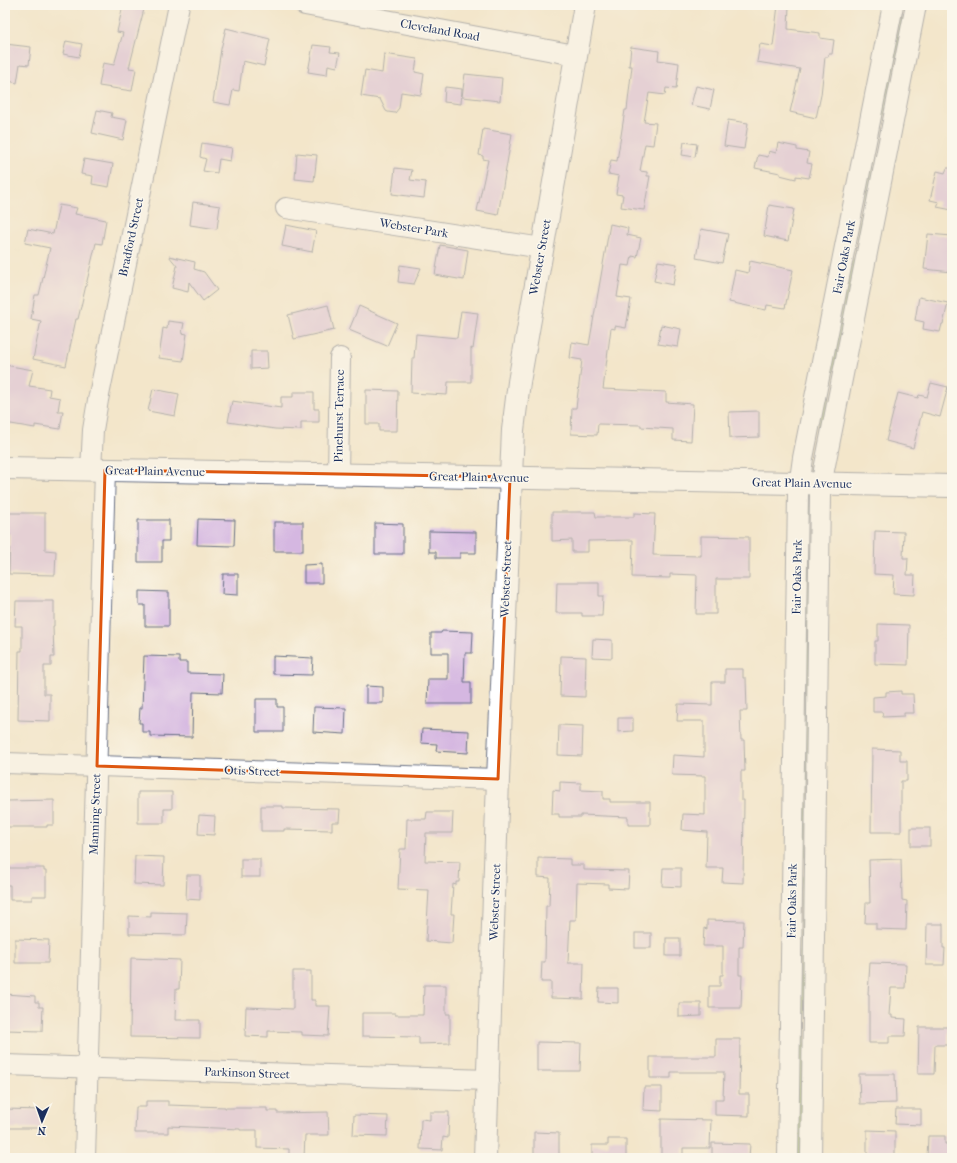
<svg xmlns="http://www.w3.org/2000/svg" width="957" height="1163" font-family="'IM FELL French Canon',serif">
	<rect width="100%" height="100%" fill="#fbf7ec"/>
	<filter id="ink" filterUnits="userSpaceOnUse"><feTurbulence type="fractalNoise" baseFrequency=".025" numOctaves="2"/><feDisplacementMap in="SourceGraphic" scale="8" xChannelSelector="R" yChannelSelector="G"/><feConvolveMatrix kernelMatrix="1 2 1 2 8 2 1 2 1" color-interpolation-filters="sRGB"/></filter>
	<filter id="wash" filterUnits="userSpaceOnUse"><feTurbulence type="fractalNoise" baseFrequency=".012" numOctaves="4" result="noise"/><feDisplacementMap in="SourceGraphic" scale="16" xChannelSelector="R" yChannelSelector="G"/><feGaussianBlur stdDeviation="0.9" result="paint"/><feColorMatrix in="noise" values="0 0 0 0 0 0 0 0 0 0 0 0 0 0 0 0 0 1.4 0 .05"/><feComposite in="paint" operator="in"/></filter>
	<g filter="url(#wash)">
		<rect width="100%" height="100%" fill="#f3e6cb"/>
		<g fill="#9dc069" stroke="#5c7864">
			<polygon points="900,18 904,19 860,239 856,238"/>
			<polygon points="852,259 856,260 814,473 809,472"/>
			<polygon points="807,504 812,505 807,856 802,857"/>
			<polygon points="802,876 806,877 805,1158 794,1158"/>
		</g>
		<g id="blocks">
			<g fill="#d5b7e1">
				<polygon points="123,5 129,5 144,9 129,68 136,69 132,91 99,86 103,63 114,65 123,33 117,32"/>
				<polygon points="778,5 789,5 788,29 820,33 820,38 834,40 832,54 829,54 828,57 825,57 821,95 816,118 790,112 800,69 757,62 760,44 773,46"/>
				<polygon points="226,28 270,39 264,66 243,61 239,91 233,90 230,105 213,102 221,49"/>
				<polygon points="66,41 82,44 79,57 63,54"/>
				<polygon points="5,44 31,47 29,65 20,64 17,83 5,80"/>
				<polygon points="313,45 331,47 330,52 340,53 337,67 328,65 327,75 308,72"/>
				<polygon points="631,47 659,51 658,60 679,63 676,89 666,88 665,95 649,93 644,122 656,123 653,145 645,144 640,171 647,172 647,176 650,176 644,210 621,207 623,195 616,194 619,176 608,174 611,160 617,161 625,110 627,110 632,66 629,66"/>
				<polygon points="384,54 417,59 415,72 424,74 421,95 401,92 399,108 395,113 388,112 386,111 380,99 361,96 365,70 382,73"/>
				<polygon points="465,74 502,78 500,101 462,97"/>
				<polygon points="696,86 714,90 710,109 691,105"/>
				<polygon points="445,87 462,89 461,104 444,102"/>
				<polygon points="97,110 112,113 111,117 127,120 123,140 92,133"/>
				<polygon points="728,120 748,123 744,149 724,146"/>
				<polygon points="483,129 512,134 498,215 477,211 488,160 483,159 483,156 479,155"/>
				<polygon points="684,142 697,144 695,157 682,155"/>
				<polygon points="202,143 232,148 230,161 219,159 217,173 203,171 206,159 200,157"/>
				<polygon points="778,143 797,147 797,150 809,152 807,163 812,164 809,178 796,176 796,179 780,175 780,173 755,168 758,155 768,157 769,151 776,153"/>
				<polygon points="297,153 317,155 314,181 295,179"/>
				<polygon points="84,159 113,164 109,187 92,184 93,176 81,174"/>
				<polygon points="395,168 412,170 410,180 426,182 424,198 392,194"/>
				<polygon points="947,168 952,168 952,210 937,207 939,202 930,200 937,171 945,173"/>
				<polygon points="193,202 220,206 217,229 190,225"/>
				<polygon points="59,205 77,208 75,214 106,220 102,244 96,243 78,319 76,319 66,366 33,359 41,321 31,319 35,295 39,295 50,248 25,243 28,229 53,234"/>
				<polygon points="769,205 794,209 788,241 764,236"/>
				<polygon points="610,224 628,228 627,235 641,238 637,257 632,256 630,266 622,265 617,297 631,299 626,328 615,326 615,329 611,328 603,389 666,392 666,402 693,404 691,441 673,440 673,429 641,427 641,425 598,424 597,435 571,434 572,408 576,408 582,360 570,358 572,342 589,345"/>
				<polygon points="286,225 316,231 312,252 282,246"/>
				<polygon points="701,229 728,234 722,263 696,258"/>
				<polygon points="928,234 952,236 952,272 924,269"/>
				<polygon points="440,245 468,250 464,280 435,275"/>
				<polygon points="169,256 195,262 194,269 204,272 217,290 203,301 189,282 188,292 172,288 177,266"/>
				<polygon points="658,261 677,264 673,285 654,281"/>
				<polygon points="750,261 793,270 785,308 767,305 766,310 729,302 735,270 748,273"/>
				<polygon points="400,265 421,268 414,284 398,282"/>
				<polygon points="919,297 948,303 943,324 942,324 940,332 923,329 924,322 915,320"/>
				<polygon points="328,305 334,330 294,339 288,315"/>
				<polygon points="359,306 397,323 387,346 349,330"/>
				<polygon points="461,311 478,313 473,349 471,348 471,382 448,382 447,395 411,393 412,358 414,358 416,334 457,338"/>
				<polygon points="168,321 184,323 182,333 187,334 183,361 159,358 163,328 167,329"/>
				<polygon points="661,325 681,329 678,347 658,344"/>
				<polygon points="251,351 267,351 268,368 251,369"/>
				<polygon points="5,365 33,370 29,386 50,389 49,396 60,398 58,411 63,411 60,429 35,425 35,428 5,423"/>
				<polygon points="931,383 948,387 940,417 922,412 913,448 886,441 898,393 918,398 919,395 927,397"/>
				<polygon points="153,389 179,394 175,416 148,411"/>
				<polygon points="366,390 398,391 397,431 379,431 379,424 366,424"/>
				<polygon points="293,392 314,392 314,409 319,409 319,422 301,422 301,430 275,429 228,422 232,401 281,408 281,397 293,397"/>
				<polygon points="759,411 759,437 730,438 729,412"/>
				<polygon points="552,512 595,512 596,517 634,517 634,513 655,514 653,555 701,556 701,536 749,537 749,579 716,579 716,614 696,614 697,575 670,574 670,578 632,577 633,540 588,541 588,552 572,552 572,540 552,541"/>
				<polygon points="8,513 45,513 45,550 56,551 55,575 9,574 10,534 5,534 5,516 8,516"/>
				<polygon points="198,519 235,520 234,546 197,545"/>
				<polygon points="138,520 169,520 169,541 162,541 162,562 138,562"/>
				<rect x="274" y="522" width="29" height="29"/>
				<polygon points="375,523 403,524 403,554 375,554"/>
				<polygon points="429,531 476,532 476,553 460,553 460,558 436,558 436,552 429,552"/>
				<polygon points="875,531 904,532 903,558 908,558 907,575 915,575 914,595 893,594 894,575 874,574"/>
				<polygon points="322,564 322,583 304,583 304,565"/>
				<polygon points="223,574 238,574 238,595 222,594"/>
				<polygon points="557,582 599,582 599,596 603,596 602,616 582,616 582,613 556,613"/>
				<polygon points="139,591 169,592 169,626 145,626 145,605 139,605"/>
				<polygon points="16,601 54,601 54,626 53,626 54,657 51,657 51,666 44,666 44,694 50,694 50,721 18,720 19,651 22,651 22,626 15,626"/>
				<polygon points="878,624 909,625 908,665 875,664 875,641 878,641"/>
				<polygon points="442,631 473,632 472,653 465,653 464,682 471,682 471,704 427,704 428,679 448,679 448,653 431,653 431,633 441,633"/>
				<polygon points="593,639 612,640 612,658 592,657"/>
				<polygon points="144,656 179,657 179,662 187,662 187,673 223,674 222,693 193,692 192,737 150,736 150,732 142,732 142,723 139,723 140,708 142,708"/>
				<polygon points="273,656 313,658 312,675 273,674"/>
				<polygon points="561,656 586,657 585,697 560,696"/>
				<polygon points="725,669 743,669 743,678 746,678 747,711 740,711 741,740 744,740 745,771 741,771 741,800 744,800 743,883 722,882 723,868 706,868 707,832 682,830 683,814 705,815 705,776 672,775 673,755 704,757 704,721 677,721 678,704 712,705 712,682 725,682"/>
				<polygon points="366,686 383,687 383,703 366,703"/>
				<polygon points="901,691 901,694 913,694 914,713 904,713 904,716 883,717 882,712 873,712 873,697 886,696 886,692"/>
				<polygon points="256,699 277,699 277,707 283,707 283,732 256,732"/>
				<polygon points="314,707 346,708 345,734 313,732"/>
				<polygon points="618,718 633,718 633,731 618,732"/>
				<polygon points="559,725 583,726 582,756 558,755"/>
				<polygon points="422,729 469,731 468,753 436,751 437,744 421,743"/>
				<polygon points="872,749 900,750 900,761 907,761 907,781 901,781 901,832 871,832"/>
				<polygon points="560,782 581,783 581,790 603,791 603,799 610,799 610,802 650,802 650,825 628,825 628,817 581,815 581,817 559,817 559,814 552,814 553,790 560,791"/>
				<polygon points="138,792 172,792 172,809 164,809 164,823 138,823"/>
				<polygon points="54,800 54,825 47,825 47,827 5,827 5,808 7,808 7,801"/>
				<polygon points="261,806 283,806 283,808 340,809 339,822 332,822 332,830 284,829 284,831 261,831"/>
				<polygon points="427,812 453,812 452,833 426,833 425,861 460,862 459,882 456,882 456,885 453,884 451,914 454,914 452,943 426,941 429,890 398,889 400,849 406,849 407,819 426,819"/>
				<polygon points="199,815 215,816 214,835 198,834"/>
				<rect x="911" y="828" width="19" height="18"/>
				<polygon points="135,856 164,857 163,885 134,884"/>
				<polygon points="538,858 570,859 570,865 584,865 584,870 629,871 628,889 608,888 608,884 577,883 576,920 570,920 568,963 584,963 583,999 551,998 551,982 541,982 542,962 545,962 546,906 549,906 550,878 538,877"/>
				<rect x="241" y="859" width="19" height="18"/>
				<polygon points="901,859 902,900 907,901 906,930 876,929 876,923 865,923 866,903 870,903 869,860"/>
				<polygon points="5,868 44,868 44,871 46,871 46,896 32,896 32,900 10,900 10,885 5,885"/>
				<polygon points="663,868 681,868 681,887 662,886"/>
				<polygon points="187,875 200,875 200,900 186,899"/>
				<polygon points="151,912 187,913 186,935 129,934 129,916 151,917"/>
				<polygon points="707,920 744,921 743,947 739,947 739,975 742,975 741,1008 709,1008 709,986 720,986 720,975 723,975 723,946 703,946 704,928 707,929"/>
				<polygon points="927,924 943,924 943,948 945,948 944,965 926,965"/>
				<rect x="635" y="933" width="16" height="15"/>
				<rect x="666" y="938" width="14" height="18"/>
				<polygon points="15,939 49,940 48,963 15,963"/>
				<polygon points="131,958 180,960 179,989 176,989 175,1020 200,1020 200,1038 130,1037"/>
				<polygon points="870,963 906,964 905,988 891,988 889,1015 892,1015 892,1018 906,1019 905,1036 889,1036 889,1043 869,1043 869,994 868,994"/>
				<polygon points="293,971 311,971 311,1000 315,1000 315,1006 330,1006 328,1036 302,1035 302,1032 268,1031 268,1037 245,1036 246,1007 293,1009"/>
				<polygon points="424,985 446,985 446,1014 450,1014 450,1043 419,1044 419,1037 362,1036 362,1013 395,1013 395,1015 423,1015"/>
				<polygon points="599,988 618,988 618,1003 598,1002"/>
				<polygon points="5,994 35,996 35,1002 39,1002 39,1007 43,1007 42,1031 5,1030"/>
				<polygon points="679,1003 701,1003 701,1016 679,1017"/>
				<polygon points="919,1027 948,1027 948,1045 935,1045 934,1074 918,1074"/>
				<polygon points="716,1039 740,1039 739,1094 749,1094 749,1116 715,1115 715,1099 723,1099 724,1072 671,1072 671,1078 650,1078 650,1057 716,1057"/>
				<polygon points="537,1042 581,1043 580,1071 537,1071"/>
				<polygon points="859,1074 895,1074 896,1103 860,1104"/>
				<polygon points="644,1087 662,1087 662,1111 643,1110"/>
				<polygon points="146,1101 168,1101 168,1105 225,1107 225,1108 267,1108 267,1111 277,1111 277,1113 328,1112 329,1135 305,1135 304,1158 289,1158 289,1149 257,1148 257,1130 240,1130 240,1129 168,1126 168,1133 135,1133 136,1107 146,1107"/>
				<polygon points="5,1109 42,1110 42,1128 5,1128"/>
				<polygon points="896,1109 921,1109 921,1125 895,1124"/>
				<polygon points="430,1112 449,1112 448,1138 443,1137 442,1150 420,1149 421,1119 430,1120"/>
				<polygon points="354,1115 388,1116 387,1136 353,1135"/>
				<polygon points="661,1119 711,1120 710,1148 683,1148 683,1158 661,1158"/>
				<polygon points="867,1130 895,1131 895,1158 867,1158"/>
				<polygon points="534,1132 559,1133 559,1158 534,1158"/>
				<polygon points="928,1136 945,1136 945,1144 949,1144 948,1158 927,1158"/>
				<polygon points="608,1139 626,1139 626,1158 592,1158 592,1145 608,1145"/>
				<polygon points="712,1143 750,1144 749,1158 712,1158"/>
			</g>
		</g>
	</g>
	<g filter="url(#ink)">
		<use href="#blocks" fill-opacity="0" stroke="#676f84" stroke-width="1"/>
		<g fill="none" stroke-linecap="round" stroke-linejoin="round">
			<g stroke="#676f84" stroke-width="22">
				<g id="minor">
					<polyline points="305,5 575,55"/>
					<polyline points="286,208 542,248"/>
					<polyline points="91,470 93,430 98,400 179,5"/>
					<polyline points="338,474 340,358"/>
					<polyline points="5,763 498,779"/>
					<polyline points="5,1065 489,1080"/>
					<polyline points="85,1158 105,470"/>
					<polyline points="788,1158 798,494 803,458 893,5"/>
					<polyline points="811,1158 820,495 824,470 916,5"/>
				</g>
			</g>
			<g stroke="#676f84" stroke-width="24">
				<polyline id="tertiary" points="485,1158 498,779 513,430 519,382 585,5"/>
			</g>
			<g stroke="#676f84" stroke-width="24">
				<polyline id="secondary" points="5,468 952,486"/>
			</g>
			<use href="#minor" stroke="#fff" stroke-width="20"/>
			<use href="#tertiary" stroke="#fff" stroke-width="22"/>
			<use href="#secondary" stroke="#fff" stroke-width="22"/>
		</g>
	</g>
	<path d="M0 0H957V1163H0ZM105,470L510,477L498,779L97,766Z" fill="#f3e6cb" fill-opacity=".55" fill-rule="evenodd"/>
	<path fill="none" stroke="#de5710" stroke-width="3" stroke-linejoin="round" d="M105,470L510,477L498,779L97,766Z"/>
	<g text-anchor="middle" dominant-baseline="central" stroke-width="3" stroke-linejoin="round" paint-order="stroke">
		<g font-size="12" fill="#1b2f5e" stroke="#fbf7ec">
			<text transform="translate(440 30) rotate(10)">Cleveland Road</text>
			<text transform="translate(414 228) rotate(9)">Webster Park</text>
			<text transform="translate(131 237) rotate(-78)">Bradford Street</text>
			<text transform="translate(540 257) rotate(-80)">Webster Street</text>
			<text transform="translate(844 257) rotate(-79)">Fair Oaks Park</text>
			<text transform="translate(339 416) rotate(-89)">Pinehurst Terrace</text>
			<text transform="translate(155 471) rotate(1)">Great Plain Avenue</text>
			<text transform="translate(479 477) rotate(1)">Great Plain Avenue</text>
			<text transform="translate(802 483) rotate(1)">Great Plain Avenue</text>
			<text transform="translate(797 577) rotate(-89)">Fair Oaks Park</text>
			<text transform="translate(506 579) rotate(-88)">Webster Street</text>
			<text transform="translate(252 771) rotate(2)">Otis Street</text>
			<text transform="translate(95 814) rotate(-88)">Manning Street</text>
			<text transform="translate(792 901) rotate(-89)">Fair Oaks Park</text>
			<text transform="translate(495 902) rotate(-88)">Webster Street</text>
			<text transform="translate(247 1073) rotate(2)">Parkinson Street</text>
		</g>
	</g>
	<rect width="957" height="1163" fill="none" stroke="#fbf7ec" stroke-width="20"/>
	<g transform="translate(42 1121) rotate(182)" stroke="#fbf7ec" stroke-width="3" paint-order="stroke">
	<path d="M0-3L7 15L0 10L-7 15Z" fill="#1b2f5e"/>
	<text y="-6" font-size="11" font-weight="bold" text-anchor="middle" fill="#1b2f5e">N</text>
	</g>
</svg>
